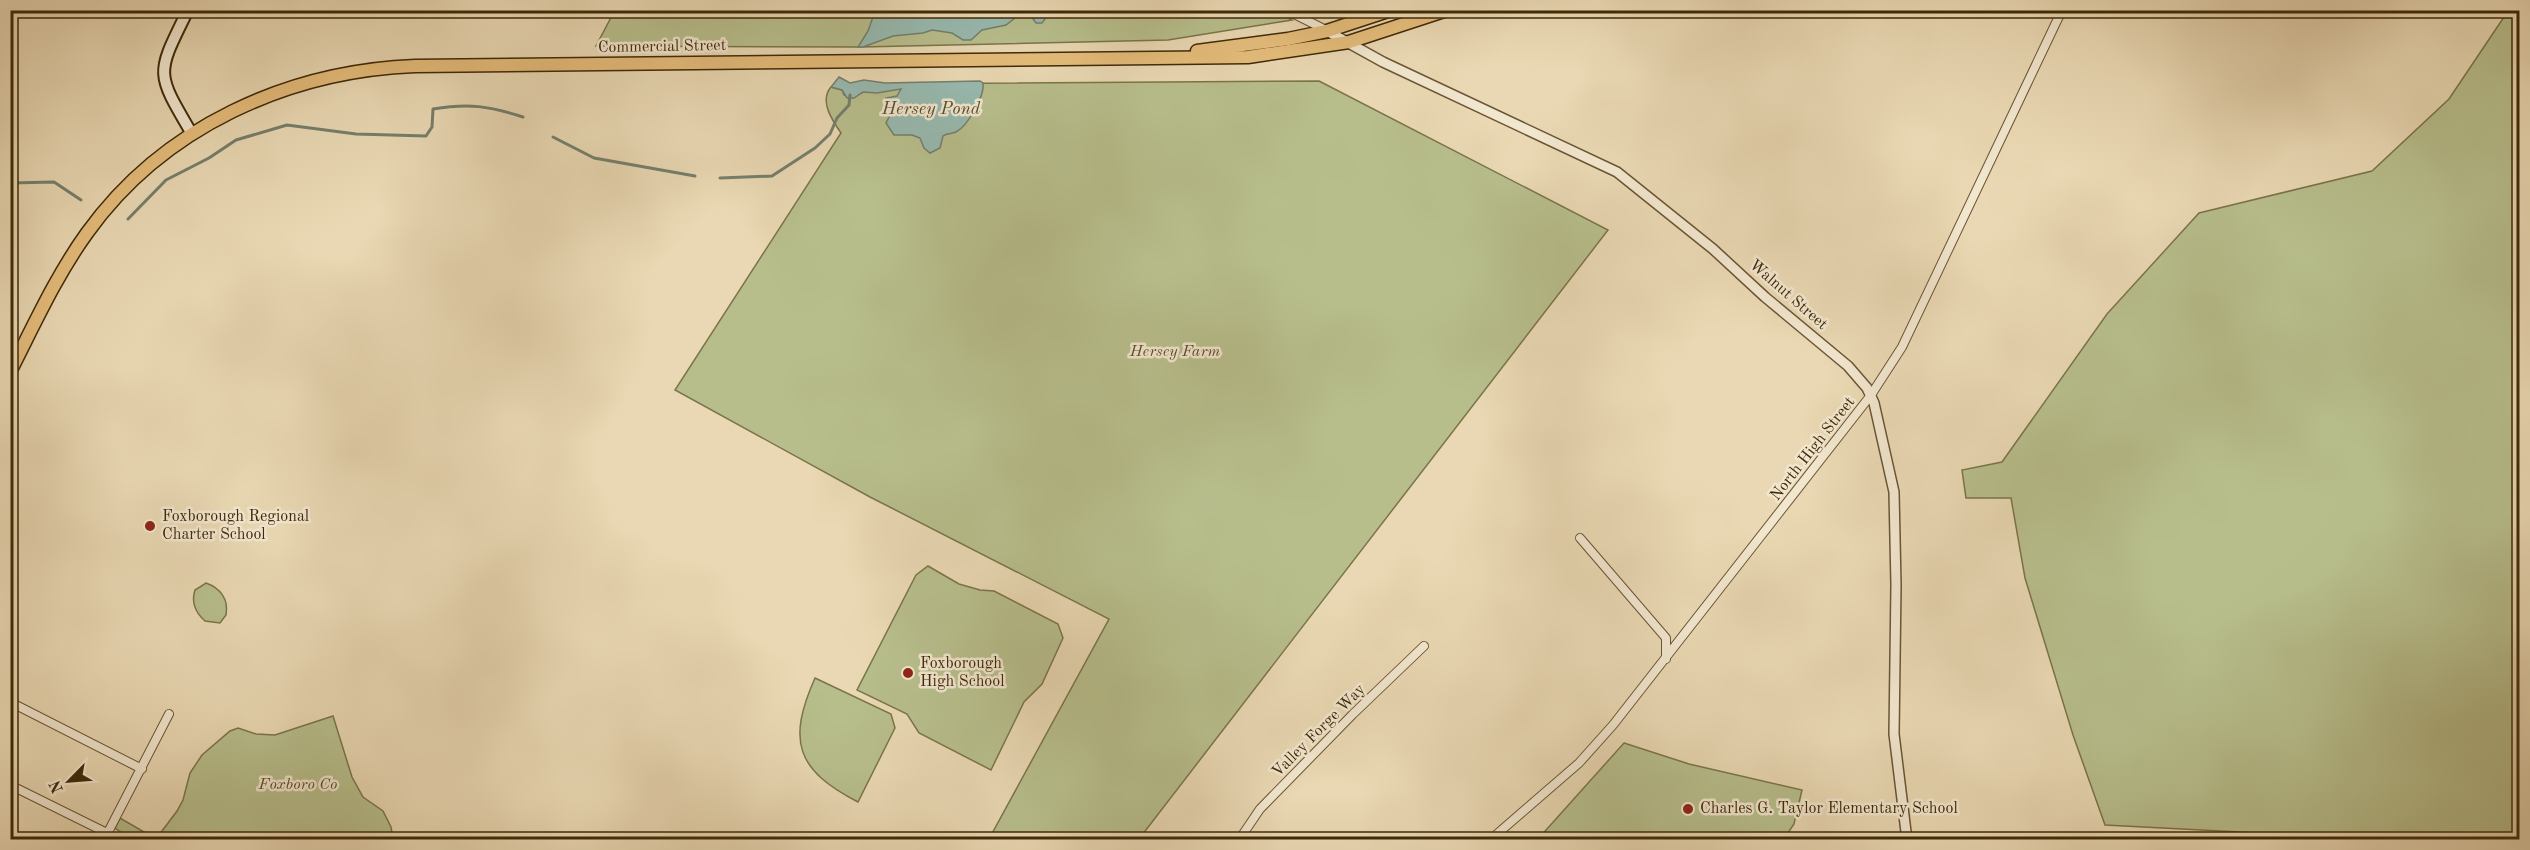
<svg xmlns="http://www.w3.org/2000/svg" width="2530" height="850" font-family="'Old Standard TT',serif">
	<rect width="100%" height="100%" fill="#e9d8b3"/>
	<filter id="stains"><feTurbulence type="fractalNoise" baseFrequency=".00333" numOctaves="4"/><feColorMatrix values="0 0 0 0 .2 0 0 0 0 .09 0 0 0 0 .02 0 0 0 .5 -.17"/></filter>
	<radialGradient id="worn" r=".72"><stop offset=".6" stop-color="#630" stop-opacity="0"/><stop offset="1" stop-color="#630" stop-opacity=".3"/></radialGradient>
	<g fill="#b7be8c" stroke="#7b744a" stroke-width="1.5">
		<polygon points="615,10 1275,10 1292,20 1168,40 861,47 596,46"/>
		<polygon points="2508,11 2520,11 2519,839 2377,839 2105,825 2073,735 2025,578 2011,498 1966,498 1962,470 2002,462 2107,314 2199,213 2372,171 2449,99"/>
		<path d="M1319,81L1608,230L1139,839H989L1109,619L870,497L675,390L841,133C832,120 819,101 831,87L842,90L844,95L851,98L866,91L873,84Z"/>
		<polygon points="928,566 959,584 980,590 994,591 1058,624 1063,638 1042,684 1024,702 991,770 919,733 907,714 857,690 916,575"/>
		<path d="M206,583C220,588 229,599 226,615L220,623L205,621C196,613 191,602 195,590Z"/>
		<path d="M815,678L891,714L895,728L858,802C796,770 787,741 815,678Z"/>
		<polygon points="333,716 352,777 363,797 383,811 391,827 393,839 132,840 115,828 120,818 156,839 177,811 183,800 190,773 202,755 230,731 238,728 256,734 275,735"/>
		<polygon points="1624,743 1689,764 1802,790 1794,824 1784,839 1538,839"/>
	</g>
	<g fill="#97b9af" stroke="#747f6c" stroke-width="1.5">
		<polygon points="875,11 875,10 1046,11 1045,19 1042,23 1036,23 1028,12 1024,11 1006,25 982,30 971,40 963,40 952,33 932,30 923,33 893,36 863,47 858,47 868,31"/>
		<path d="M839,77L850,83L864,80L885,83L980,81L983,83C985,95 968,126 956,132C952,134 947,133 943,136L940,148L930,153L924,148L920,138L912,135H894L886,123L891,113L886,98L897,96L901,89L877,93L863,92L854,98H847L842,90L831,87Z"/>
	</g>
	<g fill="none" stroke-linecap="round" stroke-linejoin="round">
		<g stroke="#747f6c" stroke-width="3">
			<polyline points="553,137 594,158 695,176"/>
			<polyline points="720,178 772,176 815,148 830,134 837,118 849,105 850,95"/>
			<polyline points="10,183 54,182 81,200"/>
			<path d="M128,219L166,180L209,158L236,140L287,125L356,134L426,136L432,127L433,109C469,103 489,106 523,117"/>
		</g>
		<g stroke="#6a5533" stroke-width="10">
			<g id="minor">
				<polyline points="1286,10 1326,30"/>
				<polyline points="1580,538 1666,638 1666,659"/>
				<polyline points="10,702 142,769"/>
				<polyline points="10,785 107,833"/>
				<polyline points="104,840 169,714"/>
				<polyline points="1239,840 1260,809 1353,714 1424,646"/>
				<polyline points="1493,840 1497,834 1579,763 1613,725 1871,395 1902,347 2062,10"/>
			</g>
		</g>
		<g stroke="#6a5533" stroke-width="12">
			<polyline id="tertiary" points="1327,31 1383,62 1617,172 1713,249 1765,297 1848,366 1867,388 1874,403 1894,492 1896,585 1894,734 1907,840"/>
		</g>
		<g stroke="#3f2908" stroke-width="14">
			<path id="secondary" d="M188,10C156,75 155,71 192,134"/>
		</g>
		<g stroke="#3f2908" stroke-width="15">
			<g id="primary">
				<polyline points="1197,51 1288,39 1327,31 1391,10"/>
				<path d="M10,372C34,325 56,276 87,233C163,127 288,71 415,66L1248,57L1349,42L1447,10"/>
			</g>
		</g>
		<use href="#minor" stroke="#f1e6ce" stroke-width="8"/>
		<use href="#tertiary" stroke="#f1e6ce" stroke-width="9"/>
		<use href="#secondary" stroke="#f1e6ce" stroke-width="10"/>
		<use href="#primary" stroke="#e4bc7a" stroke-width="12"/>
	</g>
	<g fill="#8f2418" stroke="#f1e6ce" stroke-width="2">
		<circle cx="150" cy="526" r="6"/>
		<circle cx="908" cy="673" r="6"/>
		<circle cx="1688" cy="809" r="6"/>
	</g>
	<g text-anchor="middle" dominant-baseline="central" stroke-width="5" stroke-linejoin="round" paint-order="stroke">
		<g font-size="16" fill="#3f2908" stroke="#f1e6ce">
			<text transform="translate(662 47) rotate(-1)">Commercial Street</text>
			<text transform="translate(1788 295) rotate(41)">Walnut Street</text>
			<text transform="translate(1813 449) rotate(-52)">North High Street</text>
			<text transform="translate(1319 731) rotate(-45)">Valley Forge Way</text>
		</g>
		<g font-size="16" font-style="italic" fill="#5d4e29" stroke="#f1e6ce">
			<text x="1175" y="352">Hersey Farm</text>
			<text x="298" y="785">Foxboro Co</text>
		</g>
		<g font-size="16" fill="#3f2908" stroke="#f1e6ce" text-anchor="start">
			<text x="162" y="517">Foxborough Regional<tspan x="162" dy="18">Charter School</tspan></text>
			<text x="920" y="664">Foxborough<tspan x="920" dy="18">High School</tspan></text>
			<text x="1700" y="809">Charles G. Taylor Elementary School</text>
		</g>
		<g font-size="18" font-style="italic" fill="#554d32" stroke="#f1e6ce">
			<text x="931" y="109">Hersey Pond</text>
		</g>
	</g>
	<rect width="2530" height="850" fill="none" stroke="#e9d8b3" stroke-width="36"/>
	<rect x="12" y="12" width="2506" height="826" fill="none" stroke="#3f2908" stroke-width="3"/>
	<rect x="18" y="18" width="2494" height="814" fill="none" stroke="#3f2908" stroke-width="1.5"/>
	<g transform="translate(69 781) rotate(245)" stroke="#f1e6ce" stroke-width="4.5" paint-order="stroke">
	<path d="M0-4.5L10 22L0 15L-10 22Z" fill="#3f2908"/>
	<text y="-9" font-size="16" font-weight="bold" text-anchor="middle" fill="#3f2908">N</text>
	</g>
	<rect width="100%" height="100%" filter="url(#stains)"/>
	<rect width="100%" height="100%" fill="url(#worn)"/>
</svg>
